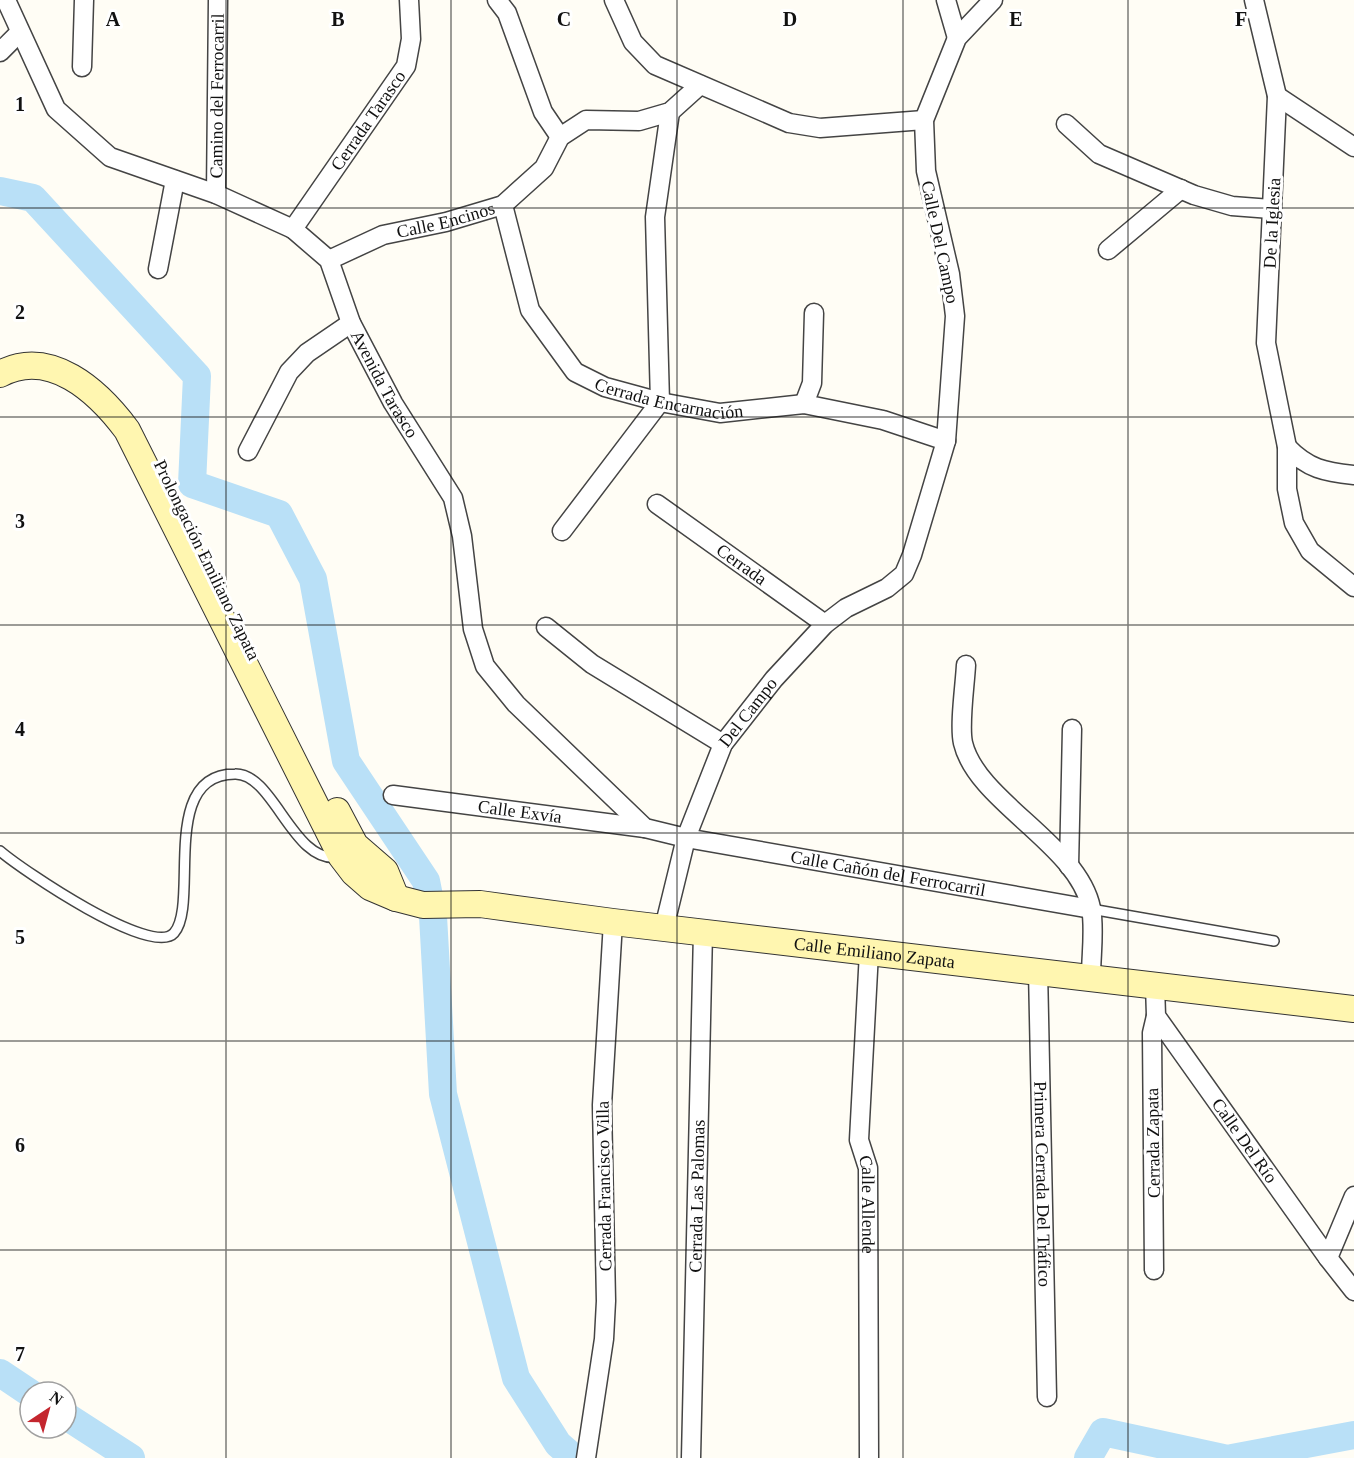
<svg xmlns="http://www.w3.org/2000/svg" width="1354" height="1458" font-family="Georgia,serif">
	<rect width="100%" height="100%" fill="#fffdf5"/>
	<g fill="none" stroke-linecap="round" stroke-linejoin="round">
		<g stroke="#b9e0f7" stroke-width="28">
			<polyline points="0,191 33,198 197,376 192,484 279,514 313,579 346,761 426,881 433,916 443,1094 516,1378 558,1444 574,1458"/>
			<polyline points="0,1373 30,1393"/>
			<polyline points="66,1416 131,1458"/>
			<polyline points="1088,1458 1103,1432 1223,1458"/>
			<polyline points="1232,1458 1354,1435"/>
		</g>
		<g stroke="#444" stroke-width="12">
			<g id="lane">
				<path d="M0,851C22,870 152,958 174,933C200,904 158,774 235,774C274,773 293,865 339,857"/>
				<polyline points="1091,909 1274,941"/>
			</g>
		</g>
		<g stroke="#444" stroke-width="21">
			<g id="street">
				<path id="s1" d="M6,0L56,109L110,157L216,194L293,229L329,260L351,323L393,403L453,498L462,536L473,629L485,666L516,704L645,828L686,838L1091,909"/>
				<polyline points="497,0 507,13 543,112 560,137"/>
				<polyline points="614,0 633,42 655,65 789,123 820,128 924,120"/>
				<polyline points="946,0 957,38"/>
				<polyline points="1254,0 1277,96 1266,343 1287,447 1287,489 1294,523 1310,551 1354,587"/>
				<polyline points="0,52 20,32"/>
				<polyline points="82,67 84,0"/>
				<polyline points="1277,96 1354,147"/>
				<polyline points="1066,124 1099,154 1194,195 1232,206 1271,209"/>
				<path id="s2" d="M216,194L218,0"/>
				<path id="s3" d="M503,205L530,310L575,372L605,387L660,402L720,413L804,404L883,420L946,441"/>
				<path id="s4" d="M293,229L406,66L411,39L409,0"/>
				<polyline points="1108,250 1181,189"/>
				<path id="s5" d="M329,260L383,235L446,222L503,205L544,168L560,137L586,120L639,121L670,112L700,85"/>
				<polyline points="158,269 175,180"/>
				<polyline points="804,404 812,383 814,313"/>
				<path d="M1287,447C1308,469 1325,472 1354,475"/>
				<polyline points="248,451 289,372 307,353 351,323"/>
				<path id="s6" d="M657,504L825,624"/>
				<polyline points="562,531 660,402 655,217 670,112"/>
				<polyline points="546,627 592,664 723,744"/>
				<path d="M966,665C965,685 959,725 963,743C977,802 1078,844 1091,908C1095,929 1091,955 1091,977"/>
				<path id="s7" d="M393,795L645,828"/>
				<polyline points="1069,866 1072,729"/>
				<path id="s8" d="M664,928L686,838L723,744L774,679L825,624L846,608L887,588L904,574L912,555L946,441L955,316L950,274L926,171L924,120L957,38L993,0"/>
				<path id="s9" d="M869,952L859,1140L868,1168L869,1458"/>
				<path id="s10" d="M1038,970L1047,1397"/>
				<path id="s11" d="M1155,985L1156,1016L1328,1258L1354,1291"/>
				<polyline points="1328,1258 1354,1196"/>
				<polyline points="1154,1270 1152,1033 1156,1016"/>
				<polyline points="586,1458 604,1339 606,1301 602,1105 613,922"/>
				<path id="s12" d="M691,1458L703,932"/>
			</g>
		</g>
		<g stroke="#333" stroke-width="28">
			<g id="secondary">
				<path id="s13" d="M0,374C50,347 98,391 127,430L341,856L354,873L370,887L396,898L423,905L480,904L613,922L1354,1009"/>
				<polyline points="337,811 355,845 385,871 396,898"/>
			</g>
		</g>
		<use href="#lane" stroke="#fff" stroke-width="9"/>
		<use href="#street" stroke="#fff" stroke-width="18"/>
		<use href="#secondary" stroke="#fff6b0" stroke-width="26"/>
	</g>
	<path fill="none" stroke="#111" stroke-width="1.5" stroke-opacity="0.55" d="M226,0V1458M451,0V1458M677,0V1458M903,0V1458M1128,0V1458M0,208H1354M0,417H1354M0,625H1354M0,833H1354M0,1041H1354M0,1250H1354"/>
	<g text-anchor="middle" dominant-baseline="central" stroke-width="6" stroke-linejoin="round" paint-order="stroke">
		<g font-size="18" fill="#111" stroke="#fff">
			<text stroke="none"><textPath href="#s2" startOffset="98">Camino del Ferrocarril</textPath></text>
			<text stroke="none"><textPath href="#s4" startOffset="132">Cerrada Tarasco</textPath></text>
			<text stroke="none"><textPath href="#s5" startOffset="124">Calle Encinos</textPath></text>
			<text transform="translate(1272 223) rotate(-87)">De la Iglesia</text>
			<text transform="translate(940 242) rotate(78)">Calle Del Campo</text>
			<text stroke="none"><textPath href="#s1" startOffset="573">Avenida Tarasco</textPath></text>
			<text stroke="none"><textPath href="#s3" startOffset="284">Cerrada Encarnación</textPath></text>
			<text transform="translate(207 560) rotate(64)">Prolongación Emiliano Zapata</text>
			<text stroke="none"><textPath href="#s6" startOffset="104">Cerrada</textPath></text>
			<text stroke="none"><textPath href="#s8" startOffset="234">Del Campo</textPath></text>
			<text stroke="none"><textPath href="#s7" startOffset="128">Calle Exvía</textPath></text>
			<text stroke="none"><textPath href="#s1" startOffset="1353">Calle Cañón del Ferrocarril</textPath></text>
			<text stroke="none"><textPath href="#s13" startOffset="1182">Calle Emiliano Zapata</textPath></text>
			<text stroke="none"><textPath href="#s11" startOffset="184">Calle Del Río</textPath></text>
			<text transform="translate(1153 1143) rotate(-91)">Cerrada Zapata</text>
			<text stroke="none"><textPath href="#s10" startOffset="214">Primera Cerrada Del Tráfico</textPath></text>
			<text transform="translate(604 1186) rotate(-91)">Cerrada Francisco Villa</text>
			<text stroke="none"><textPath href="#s12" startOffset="262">Cerrada Las Palomas</textPath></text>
			<text stroke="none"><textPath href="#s9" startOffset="254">Calle Allende</textPath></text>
		</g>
	</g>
	<g font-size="20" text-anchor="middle" font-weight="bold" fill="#111" stroke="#fff" stroke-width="6" stroke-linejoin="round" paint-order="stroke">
		<text x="113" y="26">A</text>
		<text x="338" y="26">B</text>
		<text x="564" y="26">C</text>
		<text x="790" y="26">D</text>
		<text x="1016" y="26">E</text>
		<text x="1241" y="26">F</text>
		<text x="20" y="111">1</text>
		<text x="20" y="319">2</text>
		<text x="20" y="528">3</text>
		<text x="20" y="736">4</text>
		<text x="20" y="944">5</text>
		<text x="20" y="1152">6</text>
		<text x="20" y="1361">7</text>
	</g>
	<g transform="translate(48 1410) rotate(36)"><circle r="28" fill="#ffffff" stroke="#a0a0a0" stroke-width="1.5"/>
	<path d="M0-4.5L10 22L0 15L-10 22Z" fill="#c4262e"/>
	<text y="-9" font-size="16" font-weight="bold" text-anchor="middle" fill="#111111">N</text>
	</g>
</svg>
